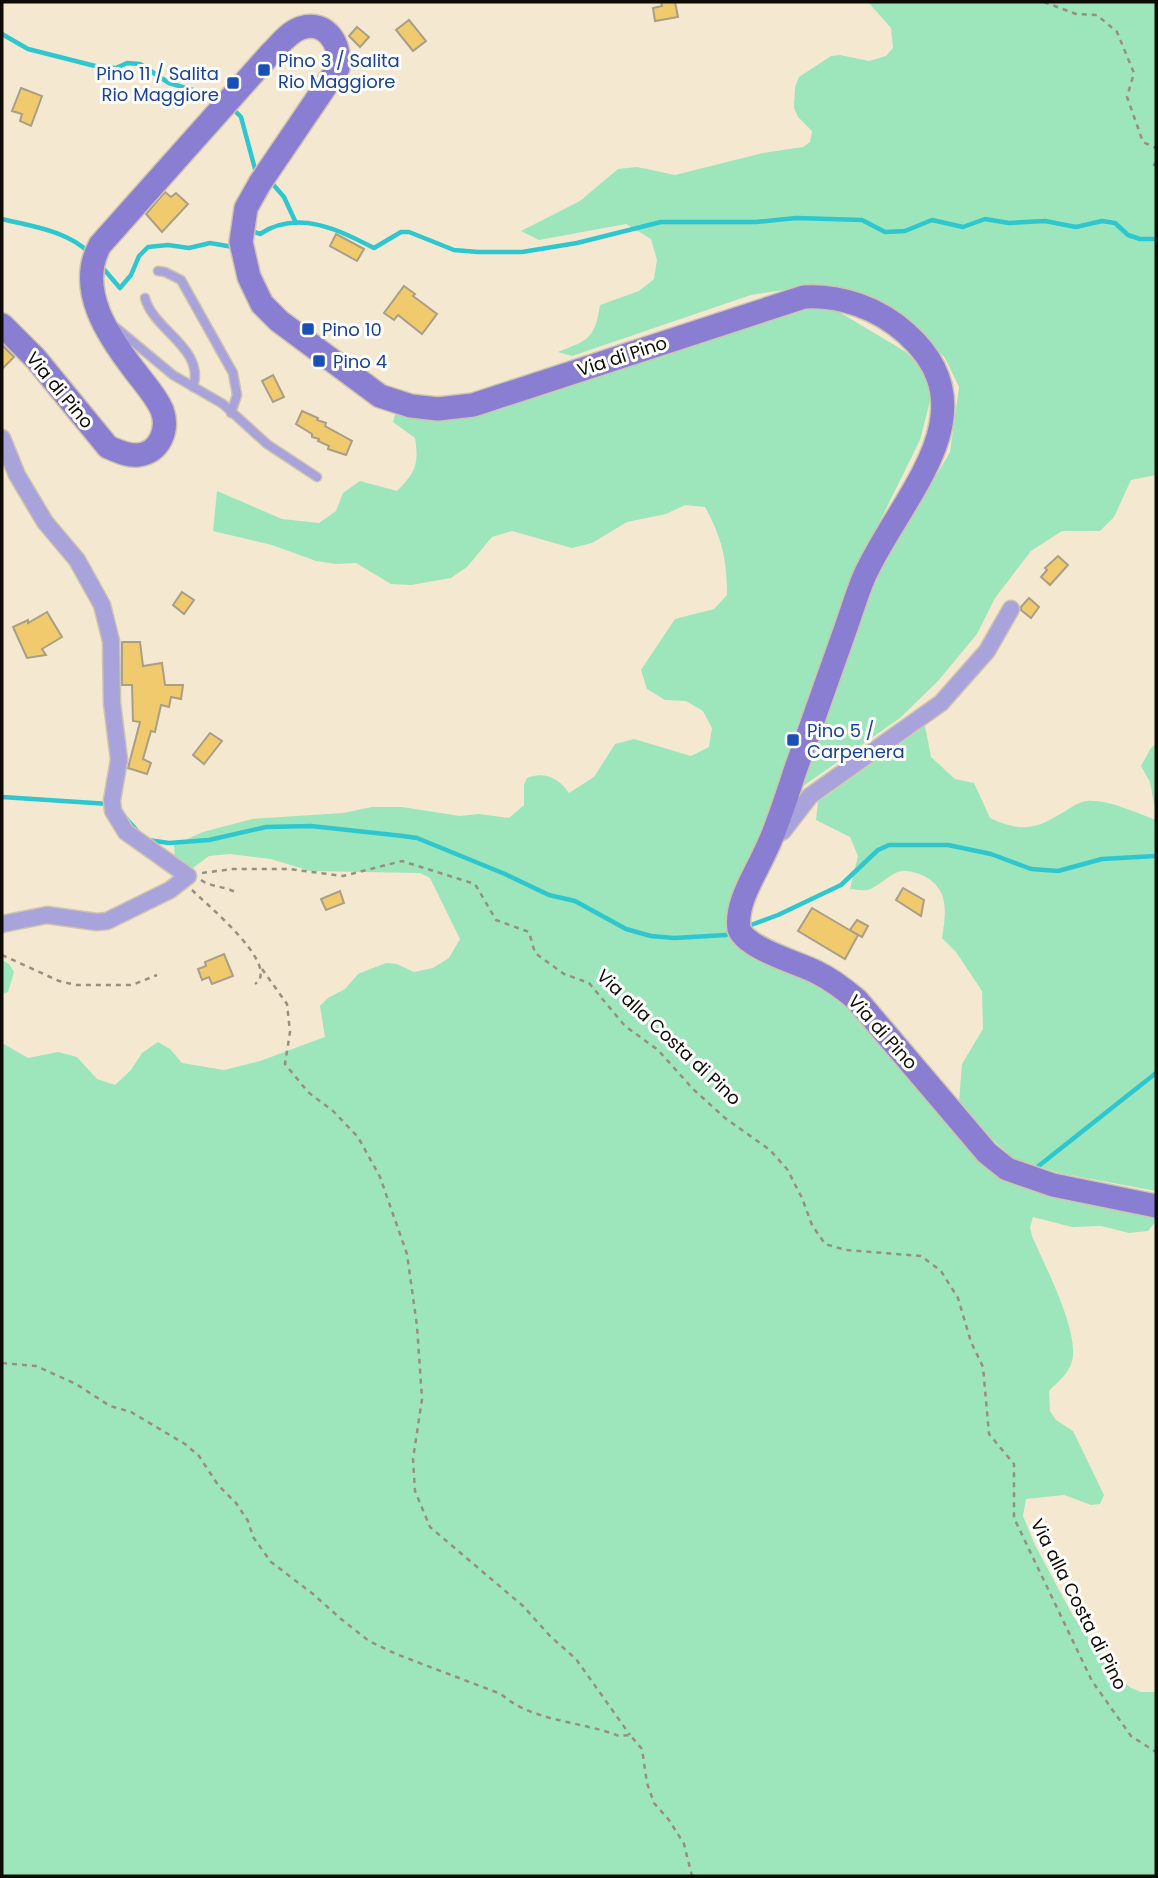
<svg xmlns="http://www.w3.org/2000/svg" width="1158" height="1878" font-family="Poppins,sans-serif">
	<rect width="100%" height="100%" fill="#f4e9d0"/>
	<g fill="#9de5ba">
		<path d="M868,2H1156V475L1131,480L1114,517L1100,531H1062L1031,551L995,598L977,634L938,681L900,718L799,789L811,764L871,587L950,452L959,387L945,358L910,321L859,293L810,286L751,295L572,356L558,352C588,340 595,339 600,305L639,291L654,279L657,260L651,239L626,224L539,240L521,231L580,201L618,169L637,167L675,175L763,153L803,147L810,142L812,131L798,117L794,108L795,87L799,77L831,56L840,55L869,61L886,56L893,48L891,28Z"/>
		<path d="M787,306L834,309L906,352L922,369L929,386L930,401L920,440L844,594L806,714L732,919L856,1010L984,1159L1156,1213V1221L1148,1231L1129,1233L1101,1226L1072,1227L1033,1217L1030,1227L1032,1236C1044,1264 1080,1332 1072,1361C1069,1373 1058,1382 1049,1391L1050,1411L1056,1420L1073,1431L1104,1495L1100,1504L1091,1505L1064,1495L1026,1499L1023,1516L1035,1545L1073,1616L1115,1674L1131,1688L1141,1692H1156V1876H2V1043L28,1058L58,1052L77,1057L97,1079L115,1085L131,1070L142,1053L158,1042L170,1049L182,1063L224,1070L260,1061L325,1037L320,1006L328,998L345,989L358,974L386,963L397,964L414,972L433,968L449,958L460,939L430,878L420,873L310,871L271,859L230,854L209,856L193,868L175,860L174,845L203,832L252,819L343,813L372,807H402L460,816L479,814L509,818L524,805V785L527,778C544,771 559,778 569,793L594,777L615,744L634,739L691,756L709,747L712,728L703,711L686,701L665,700L647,689L641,670L675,619L714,609L727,595C727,560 722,538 705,507L685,505L666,514L627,522L592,543L572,548L512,531L492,537L467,567L451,578L411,585L391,584L356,563L336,564L316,561L272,545L213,531L217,491L282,519L319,523L336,511L343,493L360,481L397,491C416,472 419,464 415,438L393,422L396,411L462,415Z"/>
		<path d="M925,726L931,757L955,779L974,783L990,818C1021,832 1034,830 1062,813C1068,810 1075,804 1082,802C1101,796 1137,813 1156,820V1191L1059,1173L1013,1158L992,1139L959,1102L962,1064L983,1029L982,991L956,952L942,938C946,913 950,888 922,875C917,873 906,870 901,871C888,874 878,888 867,890C862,891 855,889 850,889L858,856L850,837L816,820L818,802Z"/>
		<polygon points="1156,744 1156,813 1150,782 1141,766 1151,748"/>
		<polygon points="2,960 9,964 14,972 8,992 2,994"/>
	</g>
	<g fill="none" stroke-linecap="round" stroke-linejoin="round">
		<g stroke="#2ec7cf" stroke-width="4.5">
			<polyline points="2,34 28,49 103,68 116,68 127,63 140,64 169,83 220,98"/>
			<polyline points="232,108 241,117 255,169 258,173"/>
			<polyline points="271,182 284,197 296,223"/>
			<path d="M2,219C30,226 69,231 89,253"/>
			<path d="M252,231L260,234C298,209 339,230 374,248L401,232H409L454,250L478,252H522L577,243L661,222H756L796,218L862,220L885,232L905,231L932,220L963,227L985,219L1009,223L1045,221L1076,227L1102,221L1115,223L1128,235L1140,239H1156"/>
			<polyline points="102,267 120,288 131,275 139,256 148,247 168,245 189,248 210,243 233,247"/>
			<polyline points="2,797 109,804"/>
			<polyline points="124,816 139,833"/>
			<polyline points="148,840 169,843 209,840 266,827 311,826 403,836 417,838 505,874 549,895 575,901 626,929 651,936 674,938 726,935"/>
			<polyline points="751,925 778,915 841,885 878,850 889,845 948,845 991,854 1031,869 1058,871 1102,859 1156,856"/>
			<polyline points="1036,1168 1156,1073"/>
		</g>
	</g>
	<g fill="#f1ca6d" stroke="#a99e87" stroke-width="2">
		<polygon points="661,2 675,2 678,17 655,21 653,8 662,6"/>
		<polygon points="409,20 426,41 413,51 396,30"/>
		<polygon points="357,27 369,37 360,47 349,36"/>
		<polygon points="21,88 42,96 31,126 20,121 22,114 12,111"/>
		<polygon points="165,192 171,197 176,193 188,204 162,232 146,214"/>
		<polygon points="336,234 364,249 357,261 330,246"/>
		<polygon points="404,286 415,294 413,296 437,314 422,334 398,315 394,320 384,313"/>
		<polygon points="2,345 14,357 2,369"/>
		<polygon points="273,375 284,397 273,402 262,381"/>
		<polygon points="302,411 318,418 317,420 326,423 325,426 352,441 346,455 328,449 329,446 318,441 319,439 312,437 312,434 296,424"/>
		<polygon points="1058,556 1068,565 1050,585 1041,577 1047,570 1045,568"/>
		<polygon points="182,592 194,600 184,614 173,605"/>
		<polygon points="1029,598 1039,607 1031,618 1021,610 1021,607"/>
		<polygon points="47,612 62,637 42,649 46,655 27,658 13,627 28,620 28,623"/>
		<polygon points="122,642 140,642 143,666 162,663 165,685 183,685 181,699 171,697 169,707 161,705 155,732 151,731 143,759 151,763 147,774 128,768 140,722 133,721 132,685 122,685"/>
		<polygon points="210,733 222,741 204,764 193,755"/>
		<polygon points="903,888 924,900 921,916 896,900"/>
		<polygon points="340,891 344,903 326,910 321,899"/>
		<polygon points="812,908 858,935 845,959 798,931"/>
		<polygon points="857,920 868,926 862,937 850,930"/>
		<polygon points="224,954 233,976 212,984 209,977 202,980 198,969 206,966 205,962"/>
	</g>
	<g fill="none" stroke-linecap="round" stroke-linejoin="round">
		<g stroke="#cfc5af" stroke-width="11">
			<g id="lane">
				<polyline points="158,271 165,272 181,280 233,373 237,395 231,413"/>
				<path d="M145,298C153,330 206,349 193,387"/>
				<polyline points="114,326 173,375 223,404 267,444 317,477"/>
			</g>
		</g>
		<g stroke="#cfc5af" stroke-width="19">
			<g id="street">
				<polyline points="2,438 17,475 45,522 77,560 102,605 111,641 112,703 119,760 112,800 113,811 126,832 188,876 170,890 107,921 97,922 47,915 2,924"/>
				<polyline points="776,835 783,831 810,796 941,703 987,651 1011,609"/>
			</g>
		</g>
		<g stroke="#cfc5af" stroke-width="26">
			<path id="secondary" d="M2,325L36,359L108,447C118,451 127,456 138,455C160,453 169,429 162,410C156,396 144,383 135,371C108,336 76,289 100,245L271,53C280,44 289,32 301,28C327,19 342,46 338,68L260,183L246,208L241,242L249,277L262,304L279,321L380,396L411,406L438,409L473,405L804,297C841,295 878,308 906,333C995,412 899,498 864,577C856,596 850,617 843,636C827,681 811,726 795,771C786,798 778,825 766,850C756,873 735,903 739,929C747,949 796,962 816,972C831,979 844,989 857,1000L987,1153L1007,1169L1053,1185L1156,1206"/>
		</g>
		<g stroke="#98907e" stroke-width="2.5" stroke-dasharray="5 5" stroke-linecap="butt">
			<polyline points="1044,2 1076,14 1097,15 1117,32 1134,73 1127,97 1143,142 1156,148"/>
			<polyline points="1156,162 1154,165 1156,164"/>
			<polyline points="202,873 233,869 289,869 343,876 402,861 475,884 496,920 529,932 535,953 564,974 589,983 625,1026 658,1050 693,1089 725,1118 770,1150 787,1169 802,1198 812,1225 825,1244 846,1250 921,1256 941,1271 958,1298 971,1342 983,1367 989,1434 1014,1464 1014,1518 1092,1681 1131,1736 1156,1752"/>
			<path d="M201,880C211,887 224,886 235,892"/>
			<path d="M192,890C206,904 282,966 255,984"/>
			<polyline points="2,955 59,981 76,985 132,985 157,975"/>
			<polyline points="262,969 287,1004 290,1032 285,1064 308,1092 333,1111 358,1137 380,1177 407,1254 417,1326 422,1399 413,1459 415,1491 430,1527 523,1606 550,1636 576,1659 630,1735"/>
			<path d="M2,1363L36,1366L76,1384L110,1406L131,1412L185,1444L199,1456L218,1485L236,1503L248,1521L253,1537L271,1562L313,1594L341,1619L369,1641L396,1654L501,1694C532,1722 582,1721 619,1736L630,1735L642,1749L647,1783L654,1803L669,1820L684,1844L692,1876"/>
		</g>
		<use href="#lane" stroke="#a8a3db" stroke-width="8"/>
		<use href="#street" stroke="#a8a3db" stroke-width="16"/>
		<use href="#secondary" stroke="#8a7ed2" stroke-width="23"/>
	</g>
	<g fill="#1a4fb4" stroke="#fff" stroke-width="2.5">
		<rect x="257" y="63" width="14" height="14" rx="3.5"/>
		<rect x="226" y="76" width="14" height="14" rx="3.5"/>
		<rect x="301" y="322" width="14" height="14" rx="3.5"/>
		<rect x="312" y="354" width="14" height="14" rx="3.5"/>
		<rect x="786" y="733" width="14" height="14" rx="3.5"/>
	</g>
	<g text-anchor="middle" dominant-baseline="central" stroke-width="6" stroke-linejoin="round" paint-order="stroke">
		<g font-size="18" fill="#164399" stroke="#fff" text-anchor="start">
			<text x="278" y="60">Pino 3 / Salita<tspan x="278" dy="21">Rio Maggiore</tspan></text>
			<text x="219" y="73" text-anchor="end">Pino 11 / Salita<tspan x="219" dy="21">Rio Maggiore</tspan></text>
			<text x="322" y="329">Pino 10</text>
			<text x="333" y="361">Pino 4</text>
			<text x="807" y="730">Pino 5 /<tspan x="807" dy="21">Carpenera</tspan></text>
		</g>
		<g font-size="18" fill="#0e0b04" stroke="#fff">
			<text transform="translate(622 356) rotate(-18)">Via di Pino</text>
			<text transform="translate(60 390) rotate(50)">Via di Pino</text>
			<text transform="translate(883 1032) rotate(48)">Via di Pino</text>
			<text transform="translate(669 1037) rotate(43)">Via alla Costa di Pino</text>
			<text transform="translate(1079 1604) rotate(63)">Via alla Costa di Pino</text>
		</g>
	</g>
	<rect width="1158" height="1878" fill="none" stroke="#0e0b04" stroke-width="7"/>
</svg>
